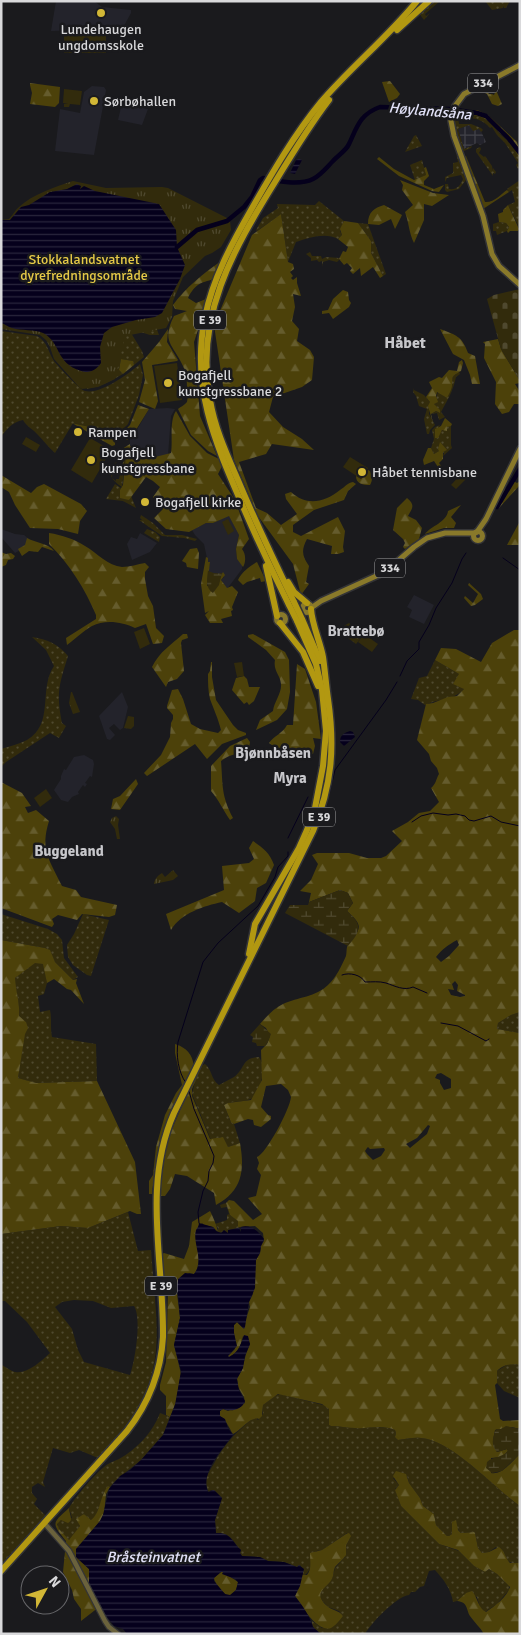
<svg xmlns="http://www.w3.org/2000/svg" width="521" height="1635" font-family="Signika,sans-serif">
	<defs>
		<pattern id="industrial-grid" width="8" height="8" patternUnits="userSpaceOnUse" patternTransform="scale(1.25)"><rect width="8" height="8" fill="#23232b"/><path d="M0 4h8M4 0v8" fill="none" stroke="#424249"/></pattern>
		<pattern id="grass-dots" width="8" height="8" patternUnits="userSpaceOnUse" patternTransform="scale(1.25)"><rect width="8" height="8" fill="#322b0c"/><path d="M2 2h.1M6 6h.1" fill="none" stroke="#4f492f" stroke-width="1.8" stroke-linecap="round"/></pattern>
		<pattern id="forest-firs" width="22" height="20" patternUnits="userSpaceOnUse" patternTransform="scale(1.25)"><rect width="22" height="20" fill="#4c410a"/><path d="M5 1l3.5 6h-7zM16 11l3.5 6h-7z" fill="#655c2d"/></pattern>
		<pattern id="wetland-marsh" width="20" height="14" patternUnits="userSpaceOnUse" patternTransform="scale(1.25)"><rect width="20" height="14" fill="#322b0c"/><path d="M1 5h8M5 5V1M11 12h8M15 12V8" fill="none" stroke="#4f492f"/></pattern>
		<pattern id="cemetery-stones" width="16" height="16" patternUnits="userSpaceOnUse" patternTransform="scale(1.25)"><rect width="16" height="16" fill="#322b0c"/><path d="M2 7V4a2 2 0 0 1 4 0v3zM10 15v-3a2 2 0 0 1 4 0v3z" fill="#4f492f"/></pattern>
		<pattern id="park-tufts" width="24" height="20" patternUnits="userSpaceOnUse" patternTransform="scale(1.25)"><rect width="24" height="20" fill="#322b0c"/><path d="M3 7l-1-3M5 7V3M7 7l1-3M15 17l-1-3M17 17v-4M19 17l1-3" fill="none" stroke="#4f492f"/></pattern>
		<pattern id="water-rules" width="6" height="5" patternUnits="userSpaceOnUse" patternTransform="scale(1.25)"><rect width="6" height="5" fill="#05001c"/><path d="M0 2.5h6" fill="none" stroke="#29253c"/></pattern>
	</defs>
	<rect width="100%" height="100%" fill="#1a1a1d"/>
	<g fill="#23232b">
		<polygon points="56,1 94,1 102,7 131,10 131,13 120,33 110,29 51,31"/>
		<polygon points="92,86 104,87 106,90 94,155 55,151 60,109 80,113 84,92"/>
		<polygon points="122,103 148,109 142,125 118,120"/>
		<polygon points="168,408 175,409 171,416 168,455 155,457 130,446 130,438 135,433 149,409"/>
		<polygon points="229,515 239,535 236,549 237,559 242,565 242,569 227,589 221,580 224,577 223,573 219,574 210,573 208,570 210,563 208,563 204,544 195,535 192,530 206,523 213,523"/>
		<polygon points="1,529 15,534 24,535 29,539 29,540 26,547 15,553 1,537"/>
		<polygon points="140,533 157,543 150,552 132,560 127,544 131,537 137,539"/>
		<polygon points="414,595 434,605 424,624 409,617 412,610 407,607"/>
		<polygon points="122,692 128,707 123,728 120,730 114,724 109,728 115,735 110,740 107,739 99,716"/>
		<polygon points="84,755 93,760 94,764 92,777 90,776 85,783 87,784 85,787 83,785 78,792 79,794 72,797 68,802 61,800 54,790 61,779 61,776 64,769 66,770 74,757"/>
	</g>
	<polygon fill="url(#industrial-grid)" points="469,125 480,129 486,142 480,145 477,143 464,149 458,129"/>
	<g fill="url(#grass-dots)" fill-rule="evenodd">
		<polygon points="431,1 440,1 425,14 426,16 430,13 424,20 418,12"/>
		<polygon points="485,1 510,1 506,8 504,8 503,6 503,8 492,10"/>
		<path d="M457,106L458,109L457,115C466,115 476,115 484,118C492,122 495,129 501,135C512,145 520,150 520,167L518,169L516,165L518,163L505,143L497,135L492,127L490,128C482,118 470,117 458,118L459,124H471L481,128L483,130L481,132L479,129L473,131L469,125L458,129L464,149L472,146L471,148L464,151L461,149L456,131L453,124Z"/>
		<polygon points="416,135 422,146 405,152 414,136"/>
		<polygon points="480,147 481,149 479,153 484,157 485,156 492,166 493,171 493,168 496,172 495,174 493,173 493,176 476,152 476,149"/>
		<path d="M456,153L466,180L459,189L447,192L445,190V184H448L449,189C457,190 460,186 463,179L461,175L447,178L445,182V177L453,173V163L458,162Z"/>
		<polygon points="422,160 426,175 415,180 410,165"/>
		<polygon points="520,180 519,184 520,229 508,205 515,202 512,190 509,192 507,189"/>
		<path d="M319,201L344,221L340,231L342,235L338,239C325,232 309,238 296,242L288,262L281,214L257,231L256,230L263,218L278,208L277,204L315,205Z"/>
		<polygon points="499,222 506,223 509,227 507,231 497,235 496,231 493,231 493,224"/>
		<polygon points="358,223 368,224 386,274 383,276 371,253 371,241"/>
		<polygon points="310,252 312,256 321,256 322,259 326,257 339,258 339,260 337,262 329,260 323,262 323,267 322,261 319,262 317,260 311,261 311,258 306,254"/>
		<path d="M155,317V324L159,335H150L128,328L142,351L144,357L134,365L133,361L121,359L119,370L123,374C111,381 100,387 87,389L86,372L94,370L101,363L100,347L104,333C119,323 137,319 155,317Z"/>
		<path d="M1,331L37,336C48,342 48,352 54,361C58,366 80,390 85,391C100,395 130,373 140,364L143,375L139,395L128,424L118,434L115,443L103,430L73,423L55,453C48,447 44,441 38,435C33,429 27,427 23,420C12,422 7,429 1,437Z"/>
		<path d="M459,372L460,374L456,377C453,391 448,399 441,412L445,417L439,420L437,413L432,414L436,411L439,413L434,404L438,392L447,398L453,376Z"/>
		<polygon points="414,388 414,390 424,395 430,402 429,414 435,425 430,430 429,434 427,434 424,419 427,409 419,406 416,396 413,392"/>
		<polygon points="440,425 438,428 435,430 435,437 447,426 451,426 451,445 452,448 443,456 444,453 439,451 434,454 431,448 434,439 432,430 435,427"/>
		<path d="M123,447L122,449L126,454L122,487C112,480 106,474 115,463L117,462L113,466L112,478L116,481V479H119L125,454H119L117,458L119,459L117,460L116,458L118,452Z"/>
		<polygon points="115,484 121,488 120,490 129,500 131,496 136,508 123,501 106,499"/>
		<polygon points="141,515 153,523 165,535 182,535 197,539 195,541 184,538 162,536 139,520 142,520 140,518"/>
		<polygon points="147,529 155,532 160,537 159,542 144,533"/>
		<polygon points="349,623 364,634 356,644 335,628 338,626 342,627"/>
		<path d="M32,637C47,639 58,644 68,656C59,685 56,693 62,723L66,726L59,738L50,733L6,762L1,767V749C10,746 19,744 27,740C55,723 38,690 54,666L46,650Z"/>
		<path d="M435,660L459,674L464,689C455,700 437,699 425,705L418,700L411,699L419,678L427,676Z"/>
		<polygon points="1,914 48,929 57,934 62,940 64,958 78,977 73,980 55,962 49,950 45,948 1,940"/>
		<polygon points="83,914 109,920 91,976 87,975 73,965 68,957 67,945 74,934"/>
		<path d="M35,962L44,964L47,983L44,994L38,996L40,1012L50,1010C52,1019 50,1027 52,1037L96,1044L97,1081L35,1083L18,1078L26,1022L19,1017C20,1002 16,993 14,979C21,972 28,968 35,962Z"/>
		<polygon points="520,1012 520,1033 497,1029 498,1023 511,1015"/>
		<path d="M259,1057C266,1068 263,1081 256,1092C254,1096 253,1099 248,1100C240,1102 232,1101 224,1105L230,1120L234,1124L240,1143L228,1147L221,1137L211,1140L192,1094L196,1078L201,1066L205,1064C212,1069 211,1080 219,1085C224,1082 229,1080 234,1077C246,1068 241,1058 259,1057Z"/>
		<polygon points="226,1203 230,1215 237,1219 241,1227 229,1230 228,1233 218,1232 218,1228 215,1224 227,1220 227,1215 229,1214 227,1207 221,1208 220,1205"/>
		<path d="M128,1212L138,1251L151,1250C152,1262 153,1275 154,1288C158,1331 161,1367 138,1407C128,1426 112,1442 98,1458L79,1450L70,1453L53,1448L43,1482L45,1487L38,1483L32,1487V1493L37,1499L34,1504L46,1516L1,1564V1364C5,1367 11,1371 15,1372C28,1374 41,1361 50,1353L27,1322L5,1301H1V1280L3,1275L1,1234L61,1226L88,1228ZM74,1300L93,1301L111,1308L134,1306C142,1318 135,1361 130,1375L84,1362L78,1350L72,1329L55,1307L62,1302Z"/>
		<polygon points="508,1364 520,1365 520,1398 504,1391 497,1383 497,1371"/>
		<path d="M280,1394L327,1406L330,1411L329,1425L331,1426C339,1426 347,1428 355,1428C369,1428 381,1425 395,1430L396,1433L395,1436L398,1440C406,1439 414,1437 421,1438C452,1440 494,1488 520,1506V1563C508,1566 503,1555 496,1547L489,1552L482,1553L478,1548L475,1533L473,1532L461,1533L452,1522V1534L449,1536H447L436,1525L434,1514L423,1506L420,1498L409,1483L407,1476L393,1478L399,1485L395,1489L401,1506L439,1544L459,1551L474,1566L485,1572L489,1569L497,1574L509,1586V1590L497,1604L485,1612L480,1607L477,1597L466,1593L457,1601L453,1602C451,1589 444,1580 435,1570L429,1571L424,1586L420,1587L415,1592H411L409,1595C397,1596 371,1623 365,1634H321C316,1630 312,1628 312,1621L322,1628L343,1616L339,1611L328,1607L321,1599L320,1595L322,1590L332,1579L335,1568L345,1557L347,1533L322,1550L316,1551C311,1558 312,1571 305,1575H302L303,1571L300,1565L297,1567L284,1562L268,1561L260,1557L242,1556L240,1553L241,1550C233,1542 231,1532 216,1533L215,1520L222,1498L215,1491L211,1490L209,1492C202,1479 210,1471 216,1460C227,1441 236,1433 252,1419L256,1418L258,1420L263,1414V1405L275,1396Z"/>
		<path d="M160,1413L170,1417L163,1435L141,1460L115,1481L110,1487L108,1486L95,1517L92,1520L89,1519L84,1514L77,1520L80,1526L71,1539L68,1540L59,1529L57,1523L61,1520L72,1518L69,1508C75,1497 98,1470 108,1464C111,1462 115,1461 119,1459C137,1449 153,1432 160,1413Z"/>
	</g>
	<g fill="url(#forest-firs)" fill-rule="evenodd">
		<polygon points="390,81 400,94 397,98 389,102 382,82"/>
		<polygon points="30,83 60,87 59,103 55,107 30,104 32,93 30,85"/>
		<polygon points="482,86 489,94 492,94 494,95 496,90 502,104 498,106 492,104 487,94 479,90 473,93 474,90"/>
		<path d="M458,109L473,112L477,110L488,115L517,142L520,152V161C515,148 512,145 502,135C498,132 495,127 491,123C482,114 468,115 457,115Z"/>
		<path d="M466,156L485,202C494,203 501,194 507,190L509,192L483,209L463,157Z"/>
		<polygon points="379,157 394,169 414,180 426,175 424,168 426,167 429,176 424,181 424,185 434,189 444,185 439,192 432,191 399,176 377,159"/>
		<path d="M400,180L433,193L449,195L432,206L424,204V220L414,243C409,233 409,223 405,212L413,205L402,190L403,185Z"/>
		<path d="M384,205L402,215L395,229L391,219L379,225L368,224C368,212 374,208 384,205Z"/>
		<polygon points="508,205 519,229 518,231 510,231 508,233 507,231 509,227 506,223 499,222 498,214 503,212 503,210"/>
		<path d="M281,214L288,262L293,264L294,269L290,272L293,276L291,278L293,280L297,277V283L301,296L293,294L295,307L292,321L299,329L297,341L310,350L314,357L312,380L302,387L273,397L269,412L283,427L302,439L314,450L272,444L266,454L239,462L256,508L267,513L281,525L297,514L286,499L285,494L291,492C306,506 324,503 340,490C345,487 347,483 353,482L356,484L348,491L344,500L314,510L293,525V532L301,536L338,517L345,531L343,547L344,552L338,554H331L332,546L307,539C301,550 302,556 309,566L306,582L309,584L301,595L293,564L258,516L234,460L214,325L252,235Z"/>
		<polygon points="344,221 358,223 371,241 371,253 383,276 380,278 373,267 361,276 360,268 353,274 350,271 352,268 347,263 344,265 339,259 343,251 346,252 348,247 338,239 342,235 340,229"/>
		<path d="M221,261L214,279C200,283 195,284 188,298L196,303L206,299L207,302L201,330H198L194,342L200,416L217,456L208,451L191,435L178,409C180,407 185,405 187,402C188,399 187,393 187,390C187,382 187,374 183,366C173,344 161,342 174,316L187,311L175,309L173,305C185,288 204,273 221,261Z"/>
		<polygon points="343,290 348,292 349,300 351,303 349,307 333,319 329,313 322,314 322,311 328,310 333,299"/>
		<polygon points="168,329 167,342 178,360 177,361 152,365 158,401 155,409 139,402 145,380 142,362 159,342"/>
		<path d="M440,329C456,335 462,336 468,353L475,356L480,384H472L470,375L464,360L453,354Z"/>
		<polygon points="498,339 501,349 520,381 520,383 515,384 520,392 520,404 514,404 509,412 502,414 495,404 496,382 484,358 485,344 483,342"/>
		<polygon points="121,359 133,361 134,365 123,374 119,370"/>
		<path d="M462,360L463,363L461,371C451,377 453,375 452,385C452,389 449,394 447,398L437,392L436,396L438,402L434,404L440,410V413L436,411L431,414L433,423L428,406L430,402L426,397L432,388L429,382L439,377L442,378L449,370L457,371L459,362Z"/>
		<polygon points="138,405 149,409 134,433 127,440 120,435 130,425"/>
		<path d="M176,411L190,436L207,453L221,460L223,464L218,474L235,500L249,539L242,549C246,554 246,562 243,567L237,559L236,549L239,535L229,516L213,523H206L189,532L166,529L154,518L163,509L153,497L160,487L153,481L146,477L129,500L120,498V490L123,485L126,454L121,452L122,449L130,444V446L155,457L171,453C173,441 169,421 176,411Z"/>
		<polygon points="445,418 452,424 451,426 447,427 447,431 442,430 438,438 435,438 435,429 441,426"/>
		<polygon points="72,423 103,430 115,443 115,445 112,446"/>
		<polygon points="440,442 447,450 443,452 443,459 439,463 442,467 438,467 434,461 424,465 423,460 428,448 431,448 434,454 439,451 438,449"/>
		<path d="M368,470L370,471C372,477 373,480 370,485C363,485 356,484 356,476L361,479Z"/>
		<polygon points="1,475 31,493 37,487 44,484 81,504 87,511 80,521 78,534 58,529 30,528 15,505 9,492 1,487"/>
		<polygon points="513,481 517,483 520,481 520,485 498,509 496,506 503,487 507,490"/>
		<path d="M407,498C415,505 413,507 408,516L416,520L422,528L419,539L405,549L403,547L405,543L403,539L393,530L397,508Z"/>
		<path d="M461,505L451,517L456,523L454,528H444L425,534C431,526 447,522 448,511Z"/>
		<polygon points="520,521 520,545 507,545"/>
		<path d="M49,533C62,535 74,539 85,546C97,553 108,566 122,567C130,567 138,564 145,563L149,567L145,572V579L148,596L153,606L156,628L164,636L162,643L153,644L146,624L135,628C123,622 105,619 92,626C83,631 75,639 67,645L66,638L96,619V615C85,589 69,563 49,544Z"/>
		<path d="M27,538C36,543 48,543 54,551L42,547L38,552L29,551L22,556L18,549L25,545Z"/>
		<polygon points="197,548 199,553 198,569 187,567 186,563 182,561 190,549"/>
		<polygon points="1,552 6,554 11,553 15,556 13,559 8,560 6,565 1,567"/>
		<polygon points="206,557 208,558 208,562 210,562 207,586 219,585 219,579 223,572 225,575 221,580 227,588 232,586 238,592 232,607 233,610 231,611 232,616 221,619 223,623 210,623 205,615 209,611 205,613 201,584"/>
		<path d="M257,562L266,581L261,582L260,578L247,582L243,585L238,580C241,573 250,566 257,562Z"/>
		<polygon points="469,583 481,594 483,599 475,605 471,606 464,598 465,596 473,603 478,594 468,585"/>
		<path d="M514,630H520V1012L511,1015L498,1023L497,1029L520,1033V1365C509,1364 505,1364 497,1371V1383L495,1385L500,1419L503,1421L520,1420V1429L512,1427L495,1430C493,1441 492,1442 497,1452L507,1449L508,1451L502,1457L491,1458V1473C503,1475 511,1462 520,1454V1506C494,1488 452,1440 421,1438C414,1437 406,1439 398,1440L395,1437L396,1433L395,1430C381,1424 369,1429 355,1428C347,1428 339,1426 331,1426L329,1425V1409L322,1404L278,1394L263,1405L262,1416L259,1419C250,1416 242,1430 233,1434C229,1428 226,1419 220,1416V1411L223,1409L228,1411L245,1403L244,1397L238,1387L237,1378L242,1370L246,1354L250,1344L243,1336C241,1345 238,1353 229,1357L228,1356L235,1349C236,1340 233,1333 234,1325L237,1322L243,1328L250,1307L249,1302L253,1294L256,1260L260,1253L261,1246L264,1241L263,1233L255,1226L238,1227V1221L230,1215L226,1203L229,1200L234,1201L253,1220L262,1214L248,1198L256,1196L261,1175L257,1169L259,1163L257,1157C266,1154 290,1109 291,1097L288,1090L281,1084L266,1086L261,1107L268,1115L271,1116V1119L261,1127L254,1125L253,1120L248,1119L234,1124L231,1122L224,1105L228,1103L251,1100L262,1080L261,1050L267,1044L270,1036L266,1028L260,1024C266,1017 274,1008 283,1004C298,997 316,997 328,985C336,978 342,965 346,956C347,952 346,948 348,945C360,928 365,927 347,911L353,903L348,893L340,890L309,902L311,893L300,891L311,880L318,864L312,855L317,853H349L367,858H381L386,856L402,841L392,831L408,822L419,813L430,811L439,802L431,788C436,784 436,779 439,774L437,768L431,761L429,754L417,740L426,704L433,703L448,697L457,696L464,689L453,684L459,674L435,660L441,648L456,649L481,662L492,643ZM457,940L459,945L449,956L441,962L436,957C442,949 448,945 457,940ZM455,981L458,985L457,991L465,995V996L460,997L451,995L448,989L454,990L452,984ZM441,1073L451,1079V1088L444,1090L440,1083V1080L435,1078L437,1074ZM428,1125L430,1126L427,1134L410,1148L406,1144L417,1138ZM368,1147L370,1149L384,1148L385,1150L381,1156L373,1160L367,1154L365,1151L367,1148Z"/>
		<path d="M183,634H187L188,638L182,640L181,643L184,671L177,679L168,682L166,687L152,667C159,652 172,644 183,634Z"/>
		<path d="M253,634L285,652L289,660L290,692L287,709L277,720L256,730L260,720L273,711C274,702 282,693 281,684C280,674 273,671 275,660L266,650L248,637V635Z"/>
		<path d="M211,662H212V677L216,700L233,725L238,730L246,733V735L222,744L207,759L195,744L147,776L144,773L161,755L170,737L171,723L173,719V715L167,708V706L172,690L178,689L183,699L191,724L200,729L218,733L221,730C218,718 214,710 210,699C208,691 208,682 208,674L210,671Z"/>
		<path d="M297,664L305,669L316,702L321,739L313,738L315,746L313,754H304L283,751L282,752L269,743C274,736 283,733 287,725H293Z"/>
		<polygon points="244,676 247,679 249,687 260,687 254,701 249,705 247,702 244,704 232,690 236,678"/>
		<path d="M247,738L250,742L249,748C239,755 231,753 221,761C223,786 221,795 233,818L230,820C223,810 219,800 211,791V766L230,746Z"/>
		<polygon points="136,779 138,784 120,810 111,809 113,799 120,796"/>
		<path d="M1,782L22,793L31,806L25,807L28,813L36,810L49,821C40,850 49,859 62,886L76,890L81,897L117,905L115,915L109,917L82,914L77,920L58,915L52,919L54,924L52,927L1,908Z"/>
		<path d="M253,841C263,848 270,853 274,865L266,883L257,888L255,901L239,913L222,902C204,906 181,913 171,930L166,914L224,890L222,866L249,863L254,859L249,848Z"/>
		<path d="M1,940L45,948L50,950L55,962L73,980L77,979L76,983L84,1004L71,990L67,989L54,979L47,983L43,964L35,963L15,978C16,993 20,1002 19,1016L26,1022L28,1028L25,1034L18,1078L36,1083L97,1081L135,1162L141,1214H137L130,1211L88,1228L61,1226L1,1234Z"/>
		<path d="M175,1044C187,1048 192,1054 194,1066C176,1102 163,1132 156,1172C155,1180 152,1186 152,1194H149V1181L153,1175L156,1147L165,1115L176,1093L182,1085L175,1053Z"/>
		<path d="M202,1066L192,1089V1096L210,1139L223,1137L228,1147L240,1143C245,1171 242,1191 216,1205L214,1193L187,1176L175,1174L170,1189L165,1196H159L167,1141L184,1101Z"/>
		<path d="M210,1211C212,1214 218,1229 218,1232L213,1227L204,1225L202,1223L197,1229C196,1242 203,1263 194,1274L189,1273L176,1286L180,1318L174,1345L181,1374L176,1402L170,1417L166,1415V1396L160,1390V1385L166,1362L168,1292L167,1286L163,1283L162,1254L164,1253L184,1259L189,1246L192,1222Z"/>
		<path d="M396,1471L406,1474L409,1483L420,1498L423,1506L434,1514L436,1525L447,1536H449L452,1534V1522L456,1520L458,1530L461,1533L474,1532L475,1533L478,1548L482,1553L489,1552L499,1547C505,1551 505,1558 510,1563H520V1634H484C480,1627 474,1622 470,1616C466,1609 468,1602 457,1601L466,1593L472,1591C478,1598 478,1608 486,1612C495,1606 507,1597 510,1587L497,1574L489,1569L485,1572L474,1566L458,1550L439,1544L401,1506L395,1490L399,1485L393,1476Z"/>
		<path d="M108,1486L110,1487L106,1494L104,1513L100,1521L76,1550L77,1558L89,1569V1584L99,1607L81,1621V1609L74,1599L72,1590L63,1572L66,1541C52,1523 51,1524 69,1508C69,1514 74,1520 68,1523L61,1520L57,1524L59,1529L69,1540L80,1526L76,1519L84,1514L91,1520C100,1514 100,1496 108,1486Z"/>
		<path d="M349,1533L351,1536L346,1545V1555C343,1560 338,1563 335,1567C333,1571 334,1575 332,1579C326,1589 313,1592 326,1605C332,1611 339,1610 343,1616C340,1620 335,1626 331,1628C318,1633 301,1606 295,1596L302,1575H307C312,1569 310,1561 310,1553L322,1550L346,1534Z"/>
		<path d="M221,1572H223L238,1582C237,1589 235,1593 229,1596C223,1594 215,1584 214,1578Z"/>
	</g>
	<g fill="url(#wetland-marsh)">
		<path d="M208,570C210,573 218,574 222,573L219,585L213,593C205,588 207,579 208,570Z"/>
		<path d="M340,890L348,893L353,903L347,911C363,925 361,931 348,946L285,913L290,905H308L309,902Z"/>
		<polygon points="260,1024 271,1034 268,1042 265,1046 257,1046 256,1043 252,1042 253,1037 250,1035"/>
		<path d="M506,1426L520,1429V1454L502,1471L492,1473L486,1468L487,1462C493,1456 502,1458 508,1451L507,1449L497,1452C490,1445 493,1437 496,1429H501Z"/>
	</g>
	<polygon fill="url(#cemetery-stones)" points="520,289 520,381 501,349 487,299 494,295"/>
	<g fill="url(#park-tufts)">
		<path d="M73,181L106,188L162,187L168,188L227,218L230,221L231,230L221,247L212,253L205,256L183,277L173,301L172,317L166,328L125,336L115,379L98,387L82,389L79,387L54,359L50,347L46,340L40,335L1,329V220L9,219C13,215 15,210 19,207C33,194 55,187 73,181Z"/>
		<polygon points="71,692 72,692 80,712 73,714 69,703"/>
		<polygon points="128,716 134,717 134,726 131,729 124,728"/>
		<polygon points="116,816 119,819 118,825 120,839 117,839 115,829 110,822 112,818"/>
		<path d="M173,870L178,876L173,880L154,884C154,880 158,875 162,873L165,877Z"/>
	</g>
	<g fill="#322b0c">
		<rect x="64" y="31" width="42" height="22"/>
		<polygon points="64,89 82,91 80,105 70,104 69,107 64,107 64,104 68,104 63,103"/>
		<polygon points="177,363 182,400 160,403 154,366"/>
		<polygon points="26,437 40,445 36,452 22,444"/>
		<polygon points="90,438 111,450 92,483 71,470"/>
		<polygon points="350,457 368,468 361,479 343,467"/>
		<polygon points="461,474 466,479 456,489 451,485"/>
		<polygon points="228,519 234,531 228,535 222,522"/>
		<polygon points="144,628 150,644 140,649 134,632"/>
		<polygon points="364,634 378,644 372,652 358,642"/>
		<polygon points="242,662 244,676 237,677 234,663"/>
		<polygon points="46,789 52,798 40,807 34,798"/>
	</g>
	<g fill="url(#water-rules)" fill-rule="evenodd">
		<polygon points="299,159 302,160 295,174 290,173 296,160"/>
		<path d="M77,184L81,186L80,189L84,186L95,191L159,204L176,230L177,247L185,265L180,279L162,313L155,317L136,320L112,327L104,333L100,347L101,363C96,370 90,374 81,371C55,363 61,342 43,333C34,329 22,331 12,328C8,327 5,324 1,323V220H10L21,207L29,205L50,192L67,189Z"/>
		<path d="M350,731L353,732L355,737L344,746L340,742C340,735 344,733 350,731Z"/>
		<path d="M199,1223L213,1227L216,1231L221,1233L224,1230L228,1233V1230L239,1228L241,1232V1227C250,1224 259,1231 264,1239L261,1246L260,1253L256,1260L255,1288L249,1302L245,1327L244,1329L237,1322L234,1325V1333L237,1346L228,1356L229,1357C239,1352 241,1344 244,1335L248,1336L250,1344L245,1356L243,1368L237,1379L239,1390L245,1401C242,1410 231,1412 223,1409L220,1411V1416L225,1419L228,1428L233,1435C222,1450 200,1473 208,1492L214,1490L222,1498L215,1520L216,1533C231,1532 232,1542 241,1550L240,1553L242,1556L260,1557L268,1561L284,1562L297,1567L299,1565L304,1569L300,1586L295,1596C302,1605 310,1616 313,1627L321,1634H127L123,1629L114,1626L99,1607L89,1584V1569L76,1557V1549L100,1521L103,1515L109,1489L120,1476L130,1470L141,1460L163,1435L175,1405L181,1371L174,1345L180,1318L177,1284L178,1279L185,1273L194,1274C205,1262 192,1243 196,1230C197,1228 199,1226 199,1223ZM221,1572H223L222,1574L235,1579L238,1582L236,1590L230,1595L225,1594L214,1581V1578Z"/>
	</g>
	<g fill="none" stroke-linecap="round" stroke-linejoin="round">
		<g stroke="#05001c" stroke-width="1">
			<polyline points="503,558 520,570"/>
			<polyline points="400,676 407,661 419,649 419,642 429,625 436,608 452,583 462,559 466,553"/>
			<polyline points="329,795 335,770 386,700 397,682"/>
			<polyline points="412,822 421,816 433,813 448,815 456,814 465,816 469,820 474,821 491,816 501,822 520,826"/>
			<polyline points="288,838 308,797"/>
			<path d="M342,975C350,972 361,975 365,982C372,982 379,981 386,983C395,986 404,991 413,987L427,993"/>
			<polyline points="441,1023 458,1026 486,1041 489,1039"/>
			<path d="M186,1083C178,1072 176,1055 178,1042L203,962L218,943L258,906L275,877L278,867L288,856V852"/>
			<polyline points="189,1091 194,1109 214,1156 213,1163 209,1171 208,1181 203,1191 198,1212 199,1223"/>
		</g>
		<g stroke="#05001c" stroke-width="4.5">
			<path d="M177,247L197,230L227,221L244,207L252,197L260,180L263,178C277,181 299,186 313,179C321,175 327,167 333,161C338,155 346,151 349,144C357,127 360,114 380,107L449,109L477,113L486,116L509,139L520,153"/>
			<polyline points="497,507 520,469"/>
		</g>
		<g stroke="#343436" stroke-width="7">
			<polyline id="secondary" points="43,1524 46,1525 69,1551 105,1621 109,1627 118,1634"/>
		</g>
		<g stroke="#343436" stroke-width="8">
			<g id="primary">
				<polyline points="520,65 464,94 455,106 451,121 454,136 483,216 492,254 499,266 520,285"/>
				<circle cx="478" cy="536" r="4.5"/>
				<polyline points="477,532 486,519 520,449"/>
				<circle cx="307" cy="608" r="4.5"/>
				<polyline points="311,608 321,601 385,572 414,547 427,538 445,533 475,533"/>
				<circle cx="281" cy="619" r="4.5"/>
			</g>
		</g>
		<g stroke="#343436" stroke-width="9">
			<g id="highway">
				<polyline points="397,30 429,1"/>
				<polyline points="266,566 277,616"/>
				<polyline points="288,582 294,592 307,603"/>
				<path d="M294,602C275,563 257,525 240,485C228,457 215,430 210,400C194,317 233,250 275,182C292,154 309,126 329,100"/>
				<path d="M289,605C272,571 256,537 241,502C214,440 191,386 205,317C213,278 232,243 251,210C272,173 294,135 321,102C351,67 388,37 417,1"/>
				<polyline points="302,619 320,661"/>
				<polyline points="280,623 303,652 318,686"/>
				<polyline points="249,954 255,924 299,848 307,830 315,808 323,766 326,731 322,690 316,664 297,621"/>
				<path d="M1,1571L127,1431C148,1404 161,1371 163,1337C164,1262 142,1185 174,1113L313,831C332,785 335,748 328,699C326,685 325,671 323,657C320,641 312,625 311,609"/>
			</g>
		</g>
		<use href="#secondary" stroke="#6a623c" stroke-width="4.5"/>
		<use href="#primary" stroke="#89792a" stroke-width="5"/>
		<use href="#highway" stroke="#b29811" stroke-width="6"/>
		<g stroke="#343436" stroke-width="9" stroke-linecap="butt">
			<g id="highway-bridge">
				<polyline points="294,602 302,619"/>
				<polyline points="289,605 297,621"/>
			</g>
		</g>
		<use href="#highway-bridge" stroke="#b29811" stroke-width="6"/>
	</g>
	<g fill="#d2b736" stroke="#1a1a1d" stroke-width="2">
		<circle cx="101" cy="13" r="5"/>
		<circle cx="94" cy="101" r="5"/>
		<circle cx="168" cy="383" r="5"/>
		<circle cx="78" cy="432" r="5"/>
		<circle cx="91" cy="460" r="5"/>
		<circle cx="362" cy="472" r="5"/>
		<circle cx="145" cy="502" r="5"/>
	</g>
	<g text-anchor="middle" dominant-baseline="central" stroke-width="5" stroke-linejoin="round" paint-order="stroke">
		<g fill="#1a1a1d" stroke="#a0a0a2" stroke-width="1">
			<rect x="468" y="73.5" width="30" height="19" rx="4"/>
			<rect x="194" y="310.5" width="32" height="19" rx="4"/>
			<rect x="375" y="558.5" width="30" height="19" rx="4"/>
			<rect x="303" y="807.5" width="32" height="19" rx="4"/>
			<rect x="145" y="1276.5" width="32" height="19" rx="4"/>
		</g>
		<g font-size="12" font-weight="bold" fill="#d9d9db">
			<text x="483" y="83">334</text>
			<text x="210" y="320">E 39</text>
			<text x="390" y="568">334</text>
			<text x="319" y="817">E 39</text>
			<text x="161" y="1286">E 39</text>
		</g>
		<g font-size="14" fill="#d9d9db" stroke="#1a1a1d" text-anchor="start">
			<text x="101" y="29" text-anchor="middle">Lundehaugen<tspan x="101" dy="16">ungdomsskole</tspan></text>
			<text x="104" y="101">Sørbøhallen</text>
			<text x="178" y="375">Bogafjell<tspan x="178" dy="16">kunstgressbane 2</tspan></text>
			<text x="88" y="432">Rampen</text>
			<text x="101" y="452">Bogafjell<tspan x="101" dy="16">kunstgressbane</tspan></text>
			<text x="372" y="472">Håbet tennisbane</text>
			<text x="155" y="502">Bogafjell kirke</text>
		</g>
		<g font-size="14" fill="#e6ca47" stroke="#1a1a1d">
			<text x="84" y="259">Stokkalandsvatnet<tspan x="84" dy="16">dyrefredningsområde</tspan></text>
		</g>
		<g font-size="15" font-style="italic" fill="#e1e1f7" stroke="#1a1a1d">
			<text transform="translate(430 111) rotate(5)">Høylandsåna</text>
			<text x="153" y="1557">Bråsteinvatnet</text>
		</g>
		<g font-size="15" font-weight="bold" fill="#c7c7cb" stroke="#1a1a1d">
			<text x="356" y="631">Brattebø</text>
			<text x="273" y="753">Bjønnbåsen</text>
			<text x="290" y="778">Myra</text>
			<text x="69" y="851">Buggeland</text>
		</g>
		<g font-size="16" font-weight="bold" fill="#c7c7cb" stroke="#1a1a1d">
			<text x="405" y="343">Håbet</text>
		</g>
	</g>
	<rect width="521" height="1635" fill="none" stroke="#d9d9db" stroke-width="5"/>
	<g transform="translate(45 1590) rotate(50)"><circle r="24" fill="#1a1a1d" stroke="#666669"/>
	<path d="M0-4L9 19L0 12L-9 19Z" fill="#d2b736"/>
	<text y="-8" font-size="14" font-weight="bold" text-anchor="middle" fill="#d9d9db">N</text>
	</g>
</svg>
